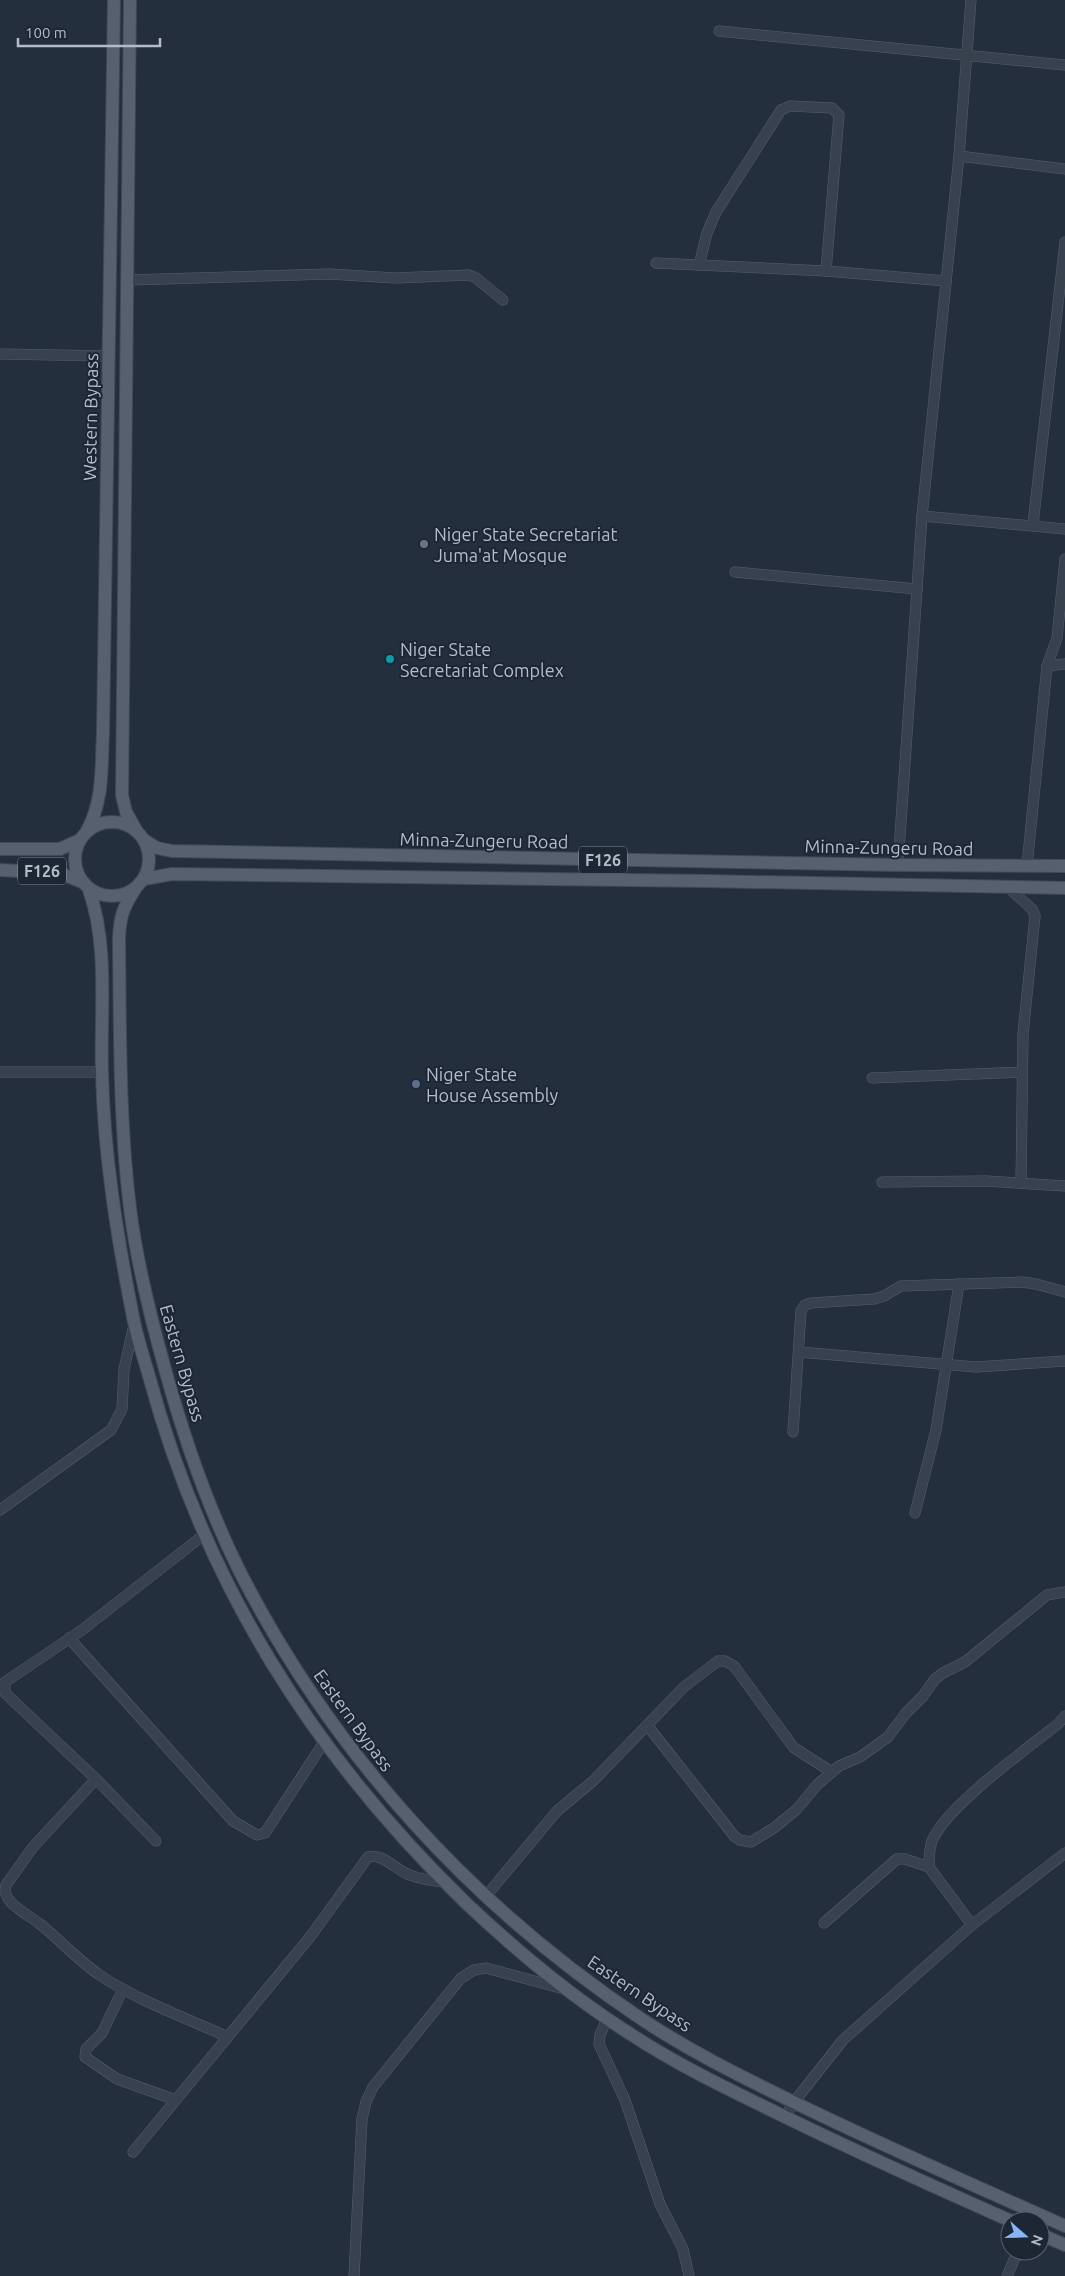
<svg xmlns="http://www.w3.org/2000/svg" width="1065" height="2276" font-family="Ubuntu,sans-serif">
	<rect width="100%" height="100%" fill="#242f3e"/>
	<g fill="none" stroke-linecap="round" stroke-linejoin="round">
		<g stroke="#565f6c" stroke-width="11">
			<g id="minor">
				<polyline points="719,31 1065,65"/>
				<polyline points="959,156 1065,169"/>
				<polyline points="656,263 826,271 946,281"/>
				<polyline points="699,265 707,233 716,212 781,110 790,106 832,108 839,115 826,271"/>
				<polyline points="128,280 329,274 395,278 469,275 476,278 503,300"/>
				<polyline points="0,354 108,356"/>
				<polyline points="922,516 1065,529"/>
				<polyline points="1033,524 1065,242"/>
				<polyline points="735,572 917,589"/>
				<polyline points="1047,666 1065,664"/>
				<polyline points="898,865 922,516 959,156 971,0"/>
				<polyline points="1027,866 1047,666 1057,638 1065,559"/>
				<polyline points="1009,888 1032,909 1035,916 1023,1034 1021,1183"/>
				<polyline points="0,1072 102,1072"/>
				<polyline points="872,1078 1022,1072"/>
				<polyline points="882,1182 986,1181 1065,1186"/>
				<polyline points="799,1352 976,1367 1065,1361"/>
				<polyline points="793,1432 801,1311 805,1305 811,1303 874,1299 884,1296 901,1286 1022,1282 1036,1284 1065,1292"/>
				<polyline points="0,1510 111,1430 122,1409 124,1369 134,1325"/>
				<polyline points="915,1513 936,1430 959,1284"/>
				<polyline points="69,1638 233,1821 257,1835 265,1833 324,1742"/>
				<polyline points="647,1725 735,1837 740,1840 751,1842 774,1828 796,1810 818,1784 839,1766 860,1757 888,1737 906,1713 923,1696 935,1679 943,1673 965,1662 1047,1595 1065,1592"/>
				<path d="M96,1779L33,1847L6,1885C0,1902 28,1914 40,1924C60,1940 79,1961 101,1976C139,2001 186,2018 228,2037"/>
				<polyline points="156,1841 96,1779 5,1693 5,1682 82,1630 205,1534"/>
				<polyline points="929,1867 972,1925"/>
				<polyline points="486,1896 557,1811 593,1781 684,1687 718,1661 725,1661 734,1666 794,1748 832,1772"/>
				<path d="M824,1923L897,1859H905L929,1867C929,1858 929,1849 932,1841C946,1806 1027,1749 1058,1724L1065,1716"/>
				<polyline points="123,1989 102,2033 86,2049 85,2057 117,2079 176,2100"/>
				<polyline points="607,2019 600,2035 599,2044 625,2100 660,2204 683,2249 689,2276"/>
				<polyline points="785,2117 794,2102 843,2040 972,1925 1065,1853"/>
				<path d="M133,2152L310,1937L368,1857C382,1853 394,1868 407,1874C419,1879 432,1881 445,1882"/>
				<polyline points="354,2276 362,2119 366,2102 373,2087 461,1978 474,1970 486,1968 564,1989"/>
				<polyline points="1007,2276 1018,2251"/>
			</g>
		</g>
		<g stroke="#414a57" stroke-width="14">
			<g id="major">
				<polyline points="130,0 122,795 126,812 136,830"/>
				<circle cx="112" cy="859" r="37"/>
				<path d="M87,831C104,799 101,768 103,733L114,0"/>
				<polyline points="144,840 157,848 172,851 898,865 1065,866"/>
				<polyline points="0,849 60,849 80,840"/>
				<polyline points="0,870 60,873 82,882"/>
				<polyline points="144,879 172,874 706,881 1065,888"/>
				<path d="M135,889C123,908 120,916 119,938C120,1031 119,1124 131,1216C138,1267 151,1319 165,1369C184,1438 208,1508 240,1572C333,1754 473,1907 643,2020C696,2055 754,2083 812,2111C895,2151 980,2188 1065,2226"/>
				<path d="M89,890C109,946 100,1013 102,1073C104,1155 117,1236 133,1317C137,1337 143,1356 149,1376C205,1584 313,1755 467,1904C518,1952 573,1998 632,2035C676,2064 724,2087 771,2110C850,2149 930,2185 1011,2221"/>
				<polyline points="1040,2234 1065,2245"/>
			</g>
		</g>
		<use href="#minor" stroke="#38414e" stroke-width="10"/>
		<use href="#major" stroke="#56606e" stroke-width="12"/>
	</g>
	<circle fill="#6b7280" stroke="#1d2633" stroke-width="2" cx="424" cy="544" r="5"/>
	<circle fill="#0f9aa8" stroke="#1d2633" stroke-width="2" cx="390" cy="659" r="5"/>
	<circle fill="#5c6f8a" stroke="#1d2633" stroke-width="2" cx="416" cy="1084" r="5"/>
	<g text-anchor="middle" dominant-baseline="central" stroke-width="4" stroke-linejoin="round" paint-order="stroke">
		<g fill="#1d2633" stroke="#878f9c" stroke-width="1">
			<rect x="579" y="846.5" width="48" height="27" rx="4"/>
			<rect x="18" y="857.5" width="48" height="27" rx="4"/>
		</g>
		<g font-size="16" font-weight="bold" fill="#b4bcc9">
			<text x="603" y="860">F126</text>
			<text x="42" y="871">F126</text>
		</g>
		<g font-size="18" fill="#b4bcc9" stroke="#1d2633">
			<text transform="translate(90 417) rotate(-89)">Western Bypass</text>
			<text transform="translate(484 840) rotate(1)">Minna-Zungeru Road</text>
			<text transform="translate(889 847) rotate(1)">Minna-Zungeru Road</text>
			<text transform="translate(183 1363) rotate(74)">Eastern Bypass</text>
			<text transform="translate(354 1720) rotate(54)">Eastern Bypass</text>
			<text transform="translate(640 1993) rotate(34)">Eastern Bypass</text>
		</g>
		<g font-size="18" fill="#b4bcc9" stroke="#1d2633" text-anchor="start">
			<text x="434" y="534">Niger State Secretariat<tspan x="434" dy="21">Juma'at Mosque</tspan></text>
			<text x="400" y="649">Niger State<tspan x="400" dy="21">Secretariat Complex</tspan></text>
			<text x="426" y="1074">Niger State<tspan x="426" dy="21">House Assembly</tspan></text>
		</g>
	</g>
	<g transform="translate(1025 2236) rotate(110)"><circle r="24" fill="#1d2633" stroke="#59626f"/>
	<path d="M0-4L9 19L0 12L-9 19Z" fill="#8ab4f8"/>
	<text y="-8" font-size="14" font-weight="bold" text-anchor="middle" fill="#b4bcc9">N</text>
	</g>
	<path d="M18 38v8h142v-8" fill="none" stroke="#b4bcc9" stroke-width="2.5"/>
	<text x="25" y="38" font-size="15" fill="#b4bcc9" stroke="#1d2633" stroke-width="4" paint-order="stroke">100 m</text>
</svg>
